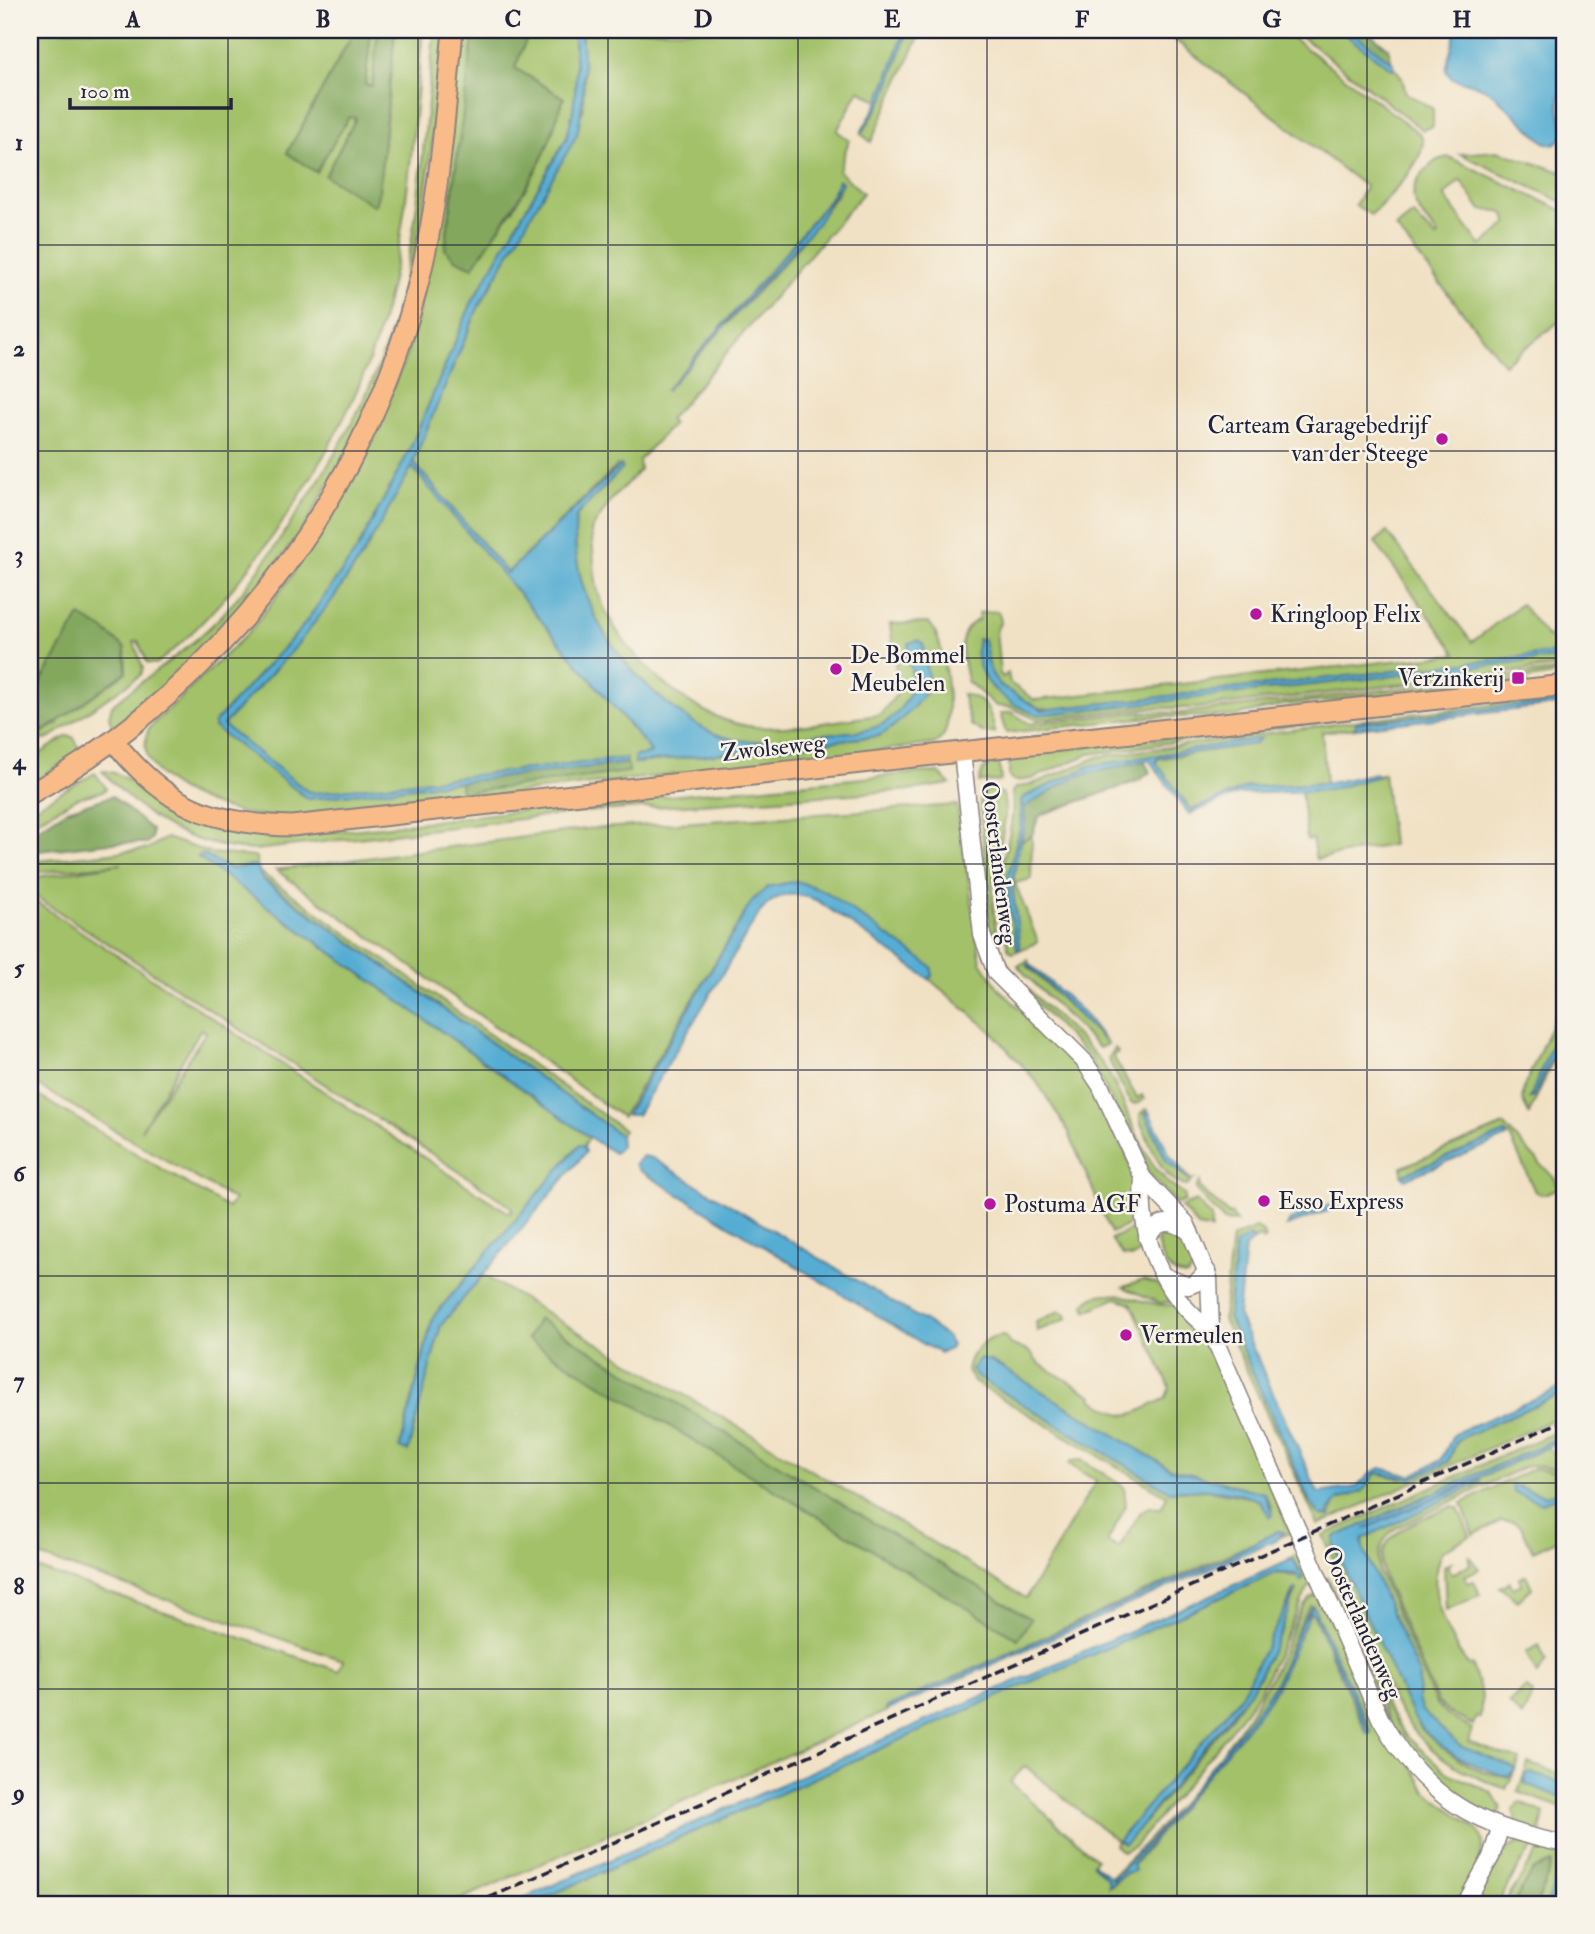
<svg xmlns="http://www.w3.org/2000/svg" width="1595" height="1934" font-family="'IM FELL Double Pica',serif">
	<rect width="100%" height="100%" fill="#f7f3e8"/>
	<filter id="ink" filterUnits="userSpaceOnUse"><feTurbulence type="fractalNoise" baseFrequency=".0143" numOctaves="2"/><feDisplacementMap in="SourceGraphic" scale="14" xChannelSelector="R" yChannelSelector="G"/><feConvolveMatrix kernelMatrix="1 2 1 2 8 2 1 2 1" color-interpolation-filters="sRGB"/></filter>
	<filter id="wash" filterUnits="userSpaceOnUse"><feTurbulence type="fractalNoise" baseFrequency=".00686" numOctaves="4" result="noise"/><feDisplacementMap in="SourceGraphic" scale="28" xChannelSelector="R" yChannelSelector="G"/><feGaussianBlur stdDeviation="1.57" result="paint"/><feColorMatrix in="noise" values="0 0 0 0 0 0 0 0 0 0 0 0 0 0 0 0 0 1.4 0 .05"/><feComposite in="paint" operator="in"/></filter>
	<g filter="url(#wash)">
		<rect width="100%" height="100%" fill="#f1e1c4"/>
		<g fill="#a3c169" stroke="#627252" stroke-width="2" fill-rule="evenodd">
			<path d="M30,30H355L287,153L316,172L349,116L357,118L379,190L395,30H423C413,131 408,236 378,334C346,440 245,596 156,664L147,663L138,641L134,642L143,668L141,675L48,739L43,740L30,728V712L43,732L58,724L80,616L30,700Z"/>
			<polygon points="371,30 378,30 373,86 365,85"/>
			<path d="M434,30H446L425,198L403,316L372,407L301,533L203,652L114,730L109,717L112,705C145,678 180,656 211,626C243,595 268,558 292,521C327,470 359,417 381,359C418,263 425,132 434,30Z"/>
			<path d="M460,30H474L445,249L473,266L503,220L513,210L542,158L563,98L514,68L530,30H573C577,69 578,101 566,139L471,304L410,449L357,550L300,630L214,723L308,799L460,782L462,793L628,771L626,758L316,793L307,791L223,725C274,671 323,617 363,555C375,536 400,476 413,467L651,751L636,763L879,736L927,689L923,644L909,643C906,660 918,678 909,695C889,734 862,731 823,734C793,737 757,746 728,738C705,732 686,718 668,704C611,658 568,592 576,516L618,465L507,573L413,462L478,308L520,235L583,110L584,77L581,30H905L879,101L859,90L837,131L849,140L839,171L863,193L669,420L673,424L639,460L640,470L612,499L591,530C594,551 593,576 599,595C619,654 694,723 757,727C797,730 841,719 880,715L899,692L890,624L929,623C945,637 953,712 945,732C943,738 939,741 934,744L309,817C291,816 273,818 255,815C217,810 127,780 149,728L251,630L291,577L345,487L387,401L406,357L419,312ZM839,181L842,182L836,196L792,254L665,391L789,249L829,200Z"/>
			<polygon points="908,30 922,30 871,142 861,134 885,97"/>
			<path d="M1162,30H1282L1420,134C1435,153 1385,201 1371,215L1355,205L1366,187Z"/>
			<polygon points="1293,30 1339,30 1391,69 1395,68 1402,78 1406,93 1433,109 1433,126 1423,130"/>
			<polygon points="1497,151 1565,173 1565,203 1460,154"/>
			<path d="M1449,157L1565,212V317L1504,364L1396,228L1413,214L1436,238L1438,235C1423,215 1401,200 1422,174C1431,164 1436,159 1449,157ZM1460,180L1481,210L1500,211L1506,216L1507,224L1481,246L1444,196Z"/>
			<path d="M1387,532L1472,642L1521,604L1548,638L1565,624V652L1055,709C1029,711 996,689 988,664L992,688L1032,713L1565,657V666L1195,708H1148L1038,720L1010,707L996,706L967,681C963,656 953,633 979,619V613L998,611L1001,621L996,631L1000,674L1003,677L1008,673L1010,683L1035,700L1457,654L1375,542Z"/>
			<polygon points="1565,670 1565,673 1462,690 1284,705 1235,716 1150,717 1006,733 1000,714 1011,712 1030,724 1138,712 1183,713"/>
			<path d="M962,694C985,697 992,712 995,733H984L971,725Z"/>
			<path d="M1565,696V700L1356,723V728L1322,732L1326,783L1248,787L1192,810L1157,765V759L1246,745L1261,738L1091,766L1021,800L1020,828L1008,877L1009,906L1020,948C1012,911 1010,879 1020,842L1032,835L1031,879L1015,883L1038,942L1013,953L1009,950C1000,925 999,889 1003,863C1008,837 1015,819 1012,792L1015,788L1033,784L1098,757L1384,717Z"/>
			<polygon points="1316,722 1089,754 1031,779 1015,781 1009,777 1009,755"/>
			<polygon points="67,736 73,737 82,752 30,783 30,760"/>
			<polygon points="999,759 1001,781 979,782 983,770"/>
			<path d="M102,771C125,772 138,788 157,800C188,820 224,833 261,833C350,835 438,819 526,810C660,796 793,785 927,772L939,773L950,784L911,790L580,812L255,850C186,846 148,821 102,771Z"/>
			<polygon points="95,773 106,788 104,791 77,798 30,824 30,810"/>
			<path d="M1384,773L1392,845L1316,859L1312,839L1307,840L1301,791C1330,790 1359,782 1384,773Z"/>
			<path d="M992,790L1003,794C1009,820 1001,837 996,861C991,885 993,918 998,941C1007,983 1073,1025 1101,1062C1131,1103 1138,1169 1185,1195V1201L1177,1204L1151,1176L1089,1057L1002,969L991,944L989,925L980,800L985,791Z"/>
			<path d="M957,805L981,962L1000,990L1070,1055L1091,1081L1129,1160L1136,1185L1139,1220L1111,1233L1068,1131L1037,1082L992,1032L929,979L932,976L826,892C800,878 773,879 752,901L622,1117L276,870L586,829Z"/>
			<path d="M166,838L211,853L256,857L257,865L230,869L202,854L198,857L589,1137L584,1146L579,1145L433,1317L400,1447L440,1326L483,1275L1026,1598L1096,1481L1069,1464L1071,1461L1082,1460L1124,1487L1126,1506L1107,1542L1119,1548L1140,1513L1148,1507L1161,1508L1167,1496L974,1382L967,1371C969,1353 985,1336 1004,1336L1010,1344L1030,1352L1038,1363L1093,1396L1092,1399C1132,1422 1125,1417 1165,1399L1170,1387L1131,1303L1116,1298L1087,1311L1085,1304C1105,1278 1151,1312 1176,1304L1199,1328L1214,1352L1290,1533L1281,1537L1284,1533L1280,1531L886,1708L887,1711L450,1904H30V1566L339,1671L343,1660L30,1553V1091L228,1208L234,1200L30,1081V898L472,1189L508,1212L512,1211L511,1207L475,1182L30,893V878L122,864L30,873V862L147,849ZM201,1029L206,1032L141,1130ZM539,1319L1030,1619L1018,1639L527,1339ZM991,1361L1171,1469L1264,1493L1272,1508L1270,1516L1260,1501L1253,1498L1209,1490L1169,1491L977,1377Z"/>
			<polygon points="261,873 293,895 624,1130 620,1135 262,878"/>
			<polygon points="1028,960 1030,964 1027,966 1108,1044 1099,1048 1024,973 1018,966"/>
			<polygon points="1565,994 1565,1012 1530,1098 1534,1097 1565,1027 1565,1034 1529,1114 1522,1100 1524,1087"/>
			<polygon points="1115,1048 1118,1052 1113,1056 1137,1098 1142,1095 1144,1099 1137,1104 1131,1103 1108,1059"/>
			<path d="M1147,1109L1149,1112L1145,1114L1167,1162L1189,1180L1194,1179L1187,1186C1162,1183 1149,1141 1140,1121V1114Z"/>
			<polygon points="1504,1125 1555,1179 1559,1188 1544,1194 1535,1192 1510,1136 1505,1133 1402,1175 1402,1167"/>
			<path d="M1200,1182V1188L1229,1215L1231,1213L1237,1222L1224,1221C1218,1213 1198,1195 1196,1188Z"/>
			<polygon points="1196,1201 1211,1216 1211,1230 1198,1227 1181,1207"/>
			<polygon points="1140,1226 1143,1244 1140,1252 1133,1257 1123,1256 1111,1239"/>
			<polygon points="1255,1228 1262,1231 1266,1239 1263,1241 1261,1237 1236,1244 1228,1317 1310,1502 1320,1514 1330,1516 1336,1501 1364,1489 1376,1473 1404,1479 1448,1462 1456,1443 1465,1436 1565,1392 1565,1414 1318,1525 1223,1319 1232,1238"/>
			<path d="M1167,1232L1182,1236L1197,1265L1187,1276C1169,1277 1160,1257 1157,1241Z"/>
			<polygon points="1143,1280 1157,1284 1173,1301 1160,1303 1123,1287"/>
			<polygon points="1059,1311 1066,1314 1067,1319 1037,1331 1036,1322"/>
			<path d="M1565,1428V1435L1378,1517L1337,1540L1421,1729C1444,1751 1477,1777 1511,1776L1515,1770L1460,1746L1422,1711L1418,1700L1419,1675L1361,1544L1366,1535L1480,1483V1480L1363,1530L1548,1447L1565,1466V1471L1534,1465L1524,1467L1396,1528C1381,1539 1377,1554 1379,1572L1435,1702L1446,1714L1472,1729L1468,1742L1520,1760L1506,1789C1456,1772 1420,1748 1393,1701L1323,1535Z"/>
			<polygon points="1534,1468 1565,1474 1565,1489 1546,1496 1517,1486 1542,1503 1565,1494 1565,1536 1533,1551 1522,1528 1513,1521 1501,1521 1473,1535 1462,1503"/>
			<path d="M1453,1506L1458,1508L1470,1536L1442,1551C1424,1587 1446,1637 1469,1666L1472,1665L1482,1695L1480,1718L1476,1717L1473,1725L1448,1712L1437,1701L1385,1580C1367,1533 1420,1521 1453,1506Z"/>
			<path d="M1299,1552L1310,1584L1260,1691L1224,1739L1135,1846L1123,1852L1115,1845L1117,1841L1025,1766L1010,1782L1096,1859L1093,1863L1108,1880L1110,1886L1129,1871L1270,1698L1308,1615L1312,1612L1367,1734L1371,1731L1311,1606C1292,1630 1286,1665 1270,1693C1254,1718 1128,1876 1110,1878C1171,1818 1233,1749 1273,1673C1283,1656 1299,1600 1316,1595L1426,1791C1488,1842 1500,1822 1459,1904H531L1276,1573L1304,1578L1295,1561L1289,1559ZM1294,1590H1297L1259,1677L1232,1716L1146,1821L1118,1841L1240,1697L1259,1666Z"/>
			<polygon points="1468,1555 1479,1569 1465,1576 1468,1583 1474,1581 1480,1595 1446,1610 1444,1566 1451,1563 1448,1567 1452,1574 1470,1565"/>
			<polygon points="1526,1575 1532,1588 1518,1601 1500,1587 1510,1582 1513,1588 1522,1584 1520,1578"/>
			<polygon points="1328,1577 1381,1698 1406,1736 1448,1773 1491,1792 1501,1808 1498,1814 1490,1817 1439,1787 1395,1735 1324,1579"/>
			<polygon points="1539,1645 1546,1661 1537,1675 1526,1652"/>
			<polygon points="1526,1687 1533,1694 1522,1717 1509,1703"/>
			<polygon points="1528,1763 1565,1776 1565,1784 1530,1773 1524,1780 1526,1784 1565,1798 1565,1809 1518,1792"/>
			<polygon points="1520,1802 1544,1813 1540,1833 1517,1826 1513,1810"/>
			<polygon points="1518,1843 1536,1844 1520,1864 1498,1904 1471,1904 1507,1849"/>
			<polygon points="1542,1845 1565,1849 1565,1858 1547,1904 1537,1904 1552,1864 1534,1870 1513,1904 1504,1904"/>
		</g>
		<g fill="#82a75d" stroke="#52644c" stroke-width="2">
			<polygon points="355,30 371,30 365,85 372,86 378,30 395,30 379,190 375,206 325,176 356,118 349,117 316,172 287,153"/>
			<path d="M474,30H530L515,68L564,98C556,118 551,141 541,160C522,199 496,231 473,267L455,259L445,249Z"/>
			<polygon points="1349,30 1366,30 1388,48 1392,62"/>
			<polygon points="80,616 103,629 125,648 126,672 43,732 30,712 30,700"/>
			<polygon points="1144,761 1150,772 1140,780 1043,814 1038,818 1032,835 1020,842 1025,821 1024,807 1028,802 1077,776"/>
			<polygon points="627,763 629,772 461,793 460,782"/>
			<polygon points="112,796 152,830 152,838 147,843 110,843 30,852 30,834 67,810"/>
			<polygon points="539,1319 1031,1619 1018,1639 527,1339"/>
			<polygon points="1552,1863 1537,1904 1513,1904 1534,1870"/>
		</g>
		<g fill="#56add3" stroke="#3c6887" stroke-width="2">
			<path d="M573,30H581C584,66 585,99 577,135L478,308L413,462L507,573L621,465L622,469L576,516C568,592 611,658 668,704C686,718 705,732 728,738C757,746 793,737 823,734C862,731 889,734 909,695C918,679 906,660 909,643L918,640L923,644L929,684C922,702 896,727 879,736L635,763V756L650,754L651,751L412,467L364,553L333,599L293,650L223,725L307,791L316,793L626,758L627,763L308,799L214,727V723L300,630L357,550L410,449L471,304L566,139C578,101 577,69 573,30Z"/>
			<polygon points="905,30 908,30 885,97 860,134 880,99"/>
			<polygon points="1339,30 1349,30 1392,62 1395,68 1392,69"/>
			<path d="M1456,30H1565V88C1552,103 1565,119 1564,136L1554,145L1544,142L1494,95L1484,88L1451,78L1446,70Z"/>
			<polygon points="839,180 842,182 817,224 665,391 789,249 829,200"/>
			<path d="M978,639H984L990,671L999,685L1042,710L1565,652V657L1039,715C1007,706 969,677 978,639Z"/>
			<polygon points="1565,700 1565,704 1355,728 1356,723"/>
			<polygon points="1261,738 1254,744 1157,758 1156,762 1191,810 1248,787 1330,783 1375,773 1379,776 1329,790 1238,794 1189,814 1149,760 1077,776 1024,807 1025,821 1012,882 1020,949 1017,950 1009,906 1008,877 1020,828 1022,798 1090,766"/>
			<polygon points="202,854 230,869 257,865 262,879 620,1135 621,1146 614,1153 589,1137 198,857"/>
			<path d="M797,881L826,892L932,967V976L929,979L818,901C794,890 777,892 760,912L637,1115H626L752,901L768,887Z"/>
			<polygon points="1027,964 1030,964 1084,1013 1106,1042"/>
			<polygon points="1565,1012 1565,1027 1534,1097 1530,1098"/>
			<polygon points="1149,1112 1170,1156 1191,1180 1167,1162 1145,1114"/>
			<polygon points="1505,1133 1507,1137 1405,1179 1402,1175"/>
			<polygon points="579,1145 584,1146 586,1152 441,1325 408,1451 400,1448 433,1317"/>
			<polygon points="643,1156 652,1158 926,1322 946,1336 952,1345 950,1349 940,1353 925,1345 639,1170 635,1164"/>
			<polygon points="1335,1202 1338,1207 1287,1226 1290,1220"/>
			<polygon points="1250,1236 1254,1240 1245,1247 1238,1315 1318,1493 1357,1487 1372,1472 1381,1468 1411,1476 1441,1460 1453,1436 1460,1431 1565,1386 1565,1392 1465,1436 1456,1443 1448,1462 1411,1479 1376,1473 1362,1492 1338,1500 1329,1511 1330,1516 1320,1515 1310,1502 1228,1317 1236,1244"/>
			<path d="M979,1359L991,1361L1171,1469L1264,1493L1273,1515L1269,1516L1260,1501C1232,1488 1199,1489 1169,1491L977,1377L971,1370Z"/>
			<path d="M1565,1435V1439L1364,1529L1478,1480L1481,1482L1362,1539L1363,1548L1419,1675L1418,1700L1422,1711L1460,1746L1512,1767L1515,1770L1508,1777C1469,1764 1438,1752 1413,1717L1334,1547L1335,1537Z"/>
			<polygon points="1512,1485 1546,1496 1565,1489 1565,1494 1542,1503 1513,1492"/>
			<polygon points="1278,1531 1284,1532 1275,1540 887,1711 886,1708 1223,1559"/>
			<polygon points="1293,1559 1304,1578 1301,1581 1296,1574 1276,1573 531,1904 510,1904"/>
			<polygon points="1296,1588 1281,1631 1252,1689 1130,1839 1124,1844 1118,1841 1240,1697"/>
			<polygon points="1313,1606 1371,1733 1368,1734 1314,1614 1310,1613 1276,1688 1264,1707 1133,1864 1135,1871 1125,1873 1108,1886 1108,1880 1092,1863 1113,1879 1157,1833 1257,1710 1274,1686 1302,1622"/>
			<polygon points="1530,1773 1565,1784 1565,1798 1525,1784 1526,1774"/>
			<polygon points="1565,1858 1565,1904 1547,1904 1563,1859"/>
		</g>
	</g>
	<g filter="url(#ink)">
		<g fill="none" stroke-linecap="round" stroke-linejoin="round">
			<g stroke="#8a8280" stroke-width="19">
				<g id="minor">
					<path d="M962,752L982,935L996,973L1084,1061L1100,1085L1143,1178L1186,1223L1209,1278L1211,1331L1380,1718C1425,1799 1477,1827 1565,1844"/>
					<path d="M1143,1178C1138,1238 1162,1294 1211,1331"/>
					<path d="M1147,1238C1159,1218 1172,1220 1190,1232"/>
					<polyline points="1164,1276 1188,1286 1196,1283 1207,1271"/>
					<polyline points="1465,1904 1491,1857 1500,1829"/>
				</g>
			</g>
			<g stroke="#8a8280" stroke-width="23">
				<g id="major">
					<path d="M114,741C165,806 210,824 292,826L1565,685"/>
					<path d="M30,794C232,681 379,477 426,250C441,178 446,103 453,30"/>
				</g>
			</g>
			<use href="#minor" stroke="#fff" stroke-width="16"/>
			<use href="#major" stroke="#f9bc89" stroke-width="19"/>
			<polyline stroke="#22223b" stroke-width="3.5" stroke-dasharray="10 5" stroke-linecap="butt" points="475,1904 1565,1420"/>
		</g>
	</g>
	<path fill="none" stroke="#22223b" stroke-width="2" stroke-opacity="0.55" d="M228,30V1904M418,30V1904M608,30V1904M798,30V1904M987,30V1904M1177,30V1904M1367,30V1904M30,245H1565M30,451H1565M30,658H1565M30,864H1565M30,1070H1565M30,1276H1565M30,1483H1565M30,1689H1565"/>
	<g fill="#b5179e" stroke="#f7f3e8" stroke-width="2.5">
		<circle cx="1442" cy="439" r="7"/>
		<circle cx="1256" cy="614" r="7"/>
		<circle cx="836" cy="669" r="7"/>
		<rect x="1511" y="671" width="14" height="14" rx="3.5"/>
		<circle cx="1264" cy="1201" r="7"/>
		<circle cx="990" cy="1204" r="7"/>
		<circle cx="1126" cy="1335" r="7"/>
	</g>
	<g text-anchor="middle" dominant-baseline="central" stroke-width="5" stroke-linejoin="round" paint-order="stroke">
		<g font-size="24" fill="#22223b" stroke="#f7f3e8" text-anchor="start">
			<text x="1428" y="425" text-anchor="end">Carteam Garagebedrijf<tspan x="1428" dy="28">van der Steege</tspan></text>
			<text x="1270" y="614">Kringloop Felix</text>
			<text x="850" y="655">De Bommel<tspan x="850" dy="28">Meubelen</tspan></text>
			<text x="1504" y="678" text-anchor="end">Verzinkerij</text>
			<text x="1278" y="1201">Esso Express</text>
			<text x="1004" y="1204">Postuma AGF</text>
			<text x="1140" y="1335">Vermeulen</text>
		</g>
		<g font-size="24" fill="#22223b" stroke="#f7f3e8">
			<text transform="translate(773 748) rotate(-6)">Zwolseweg</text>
			<text transform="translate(999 863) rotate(83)">Oosterlandenweg</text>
			<text transform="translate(1362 1623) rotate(66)">Oosterlandenweg</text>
		</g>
	</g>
	<rect width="1595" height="1934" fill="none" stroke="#f7f3e8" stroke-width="77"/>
	<path d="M70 98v10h161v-10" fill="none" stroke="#22223b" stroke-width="3.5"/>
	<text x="80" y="98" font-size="21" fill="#22223b" stroke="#f7f3e8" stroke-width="5" paint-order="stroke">100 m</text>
	<rect x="38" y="38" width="1518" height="1858" fill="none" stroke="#22223b" stroke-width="2.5"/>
	<g font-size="23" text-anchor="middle" font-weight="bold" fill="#22223b">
		<text x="133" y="27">A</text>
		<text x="323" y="27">B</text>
		<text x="513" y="27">C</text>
		<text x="703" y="27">D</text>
		<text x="892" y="27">E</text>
		<text x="1082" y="27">F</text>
		<text x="1272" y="27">G</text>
		<text x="1462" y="27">H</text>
		<text x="19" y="150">1</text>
		<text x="19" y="356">2</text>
		<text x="19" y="562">3</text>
		<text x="19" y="769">4</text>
		<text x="19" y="975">5</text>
		<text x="19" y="1181">6</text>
		<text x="19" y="1388">7</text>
		<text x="19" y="1594">8</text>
		<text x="19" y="1800">9</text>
	</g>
</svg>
